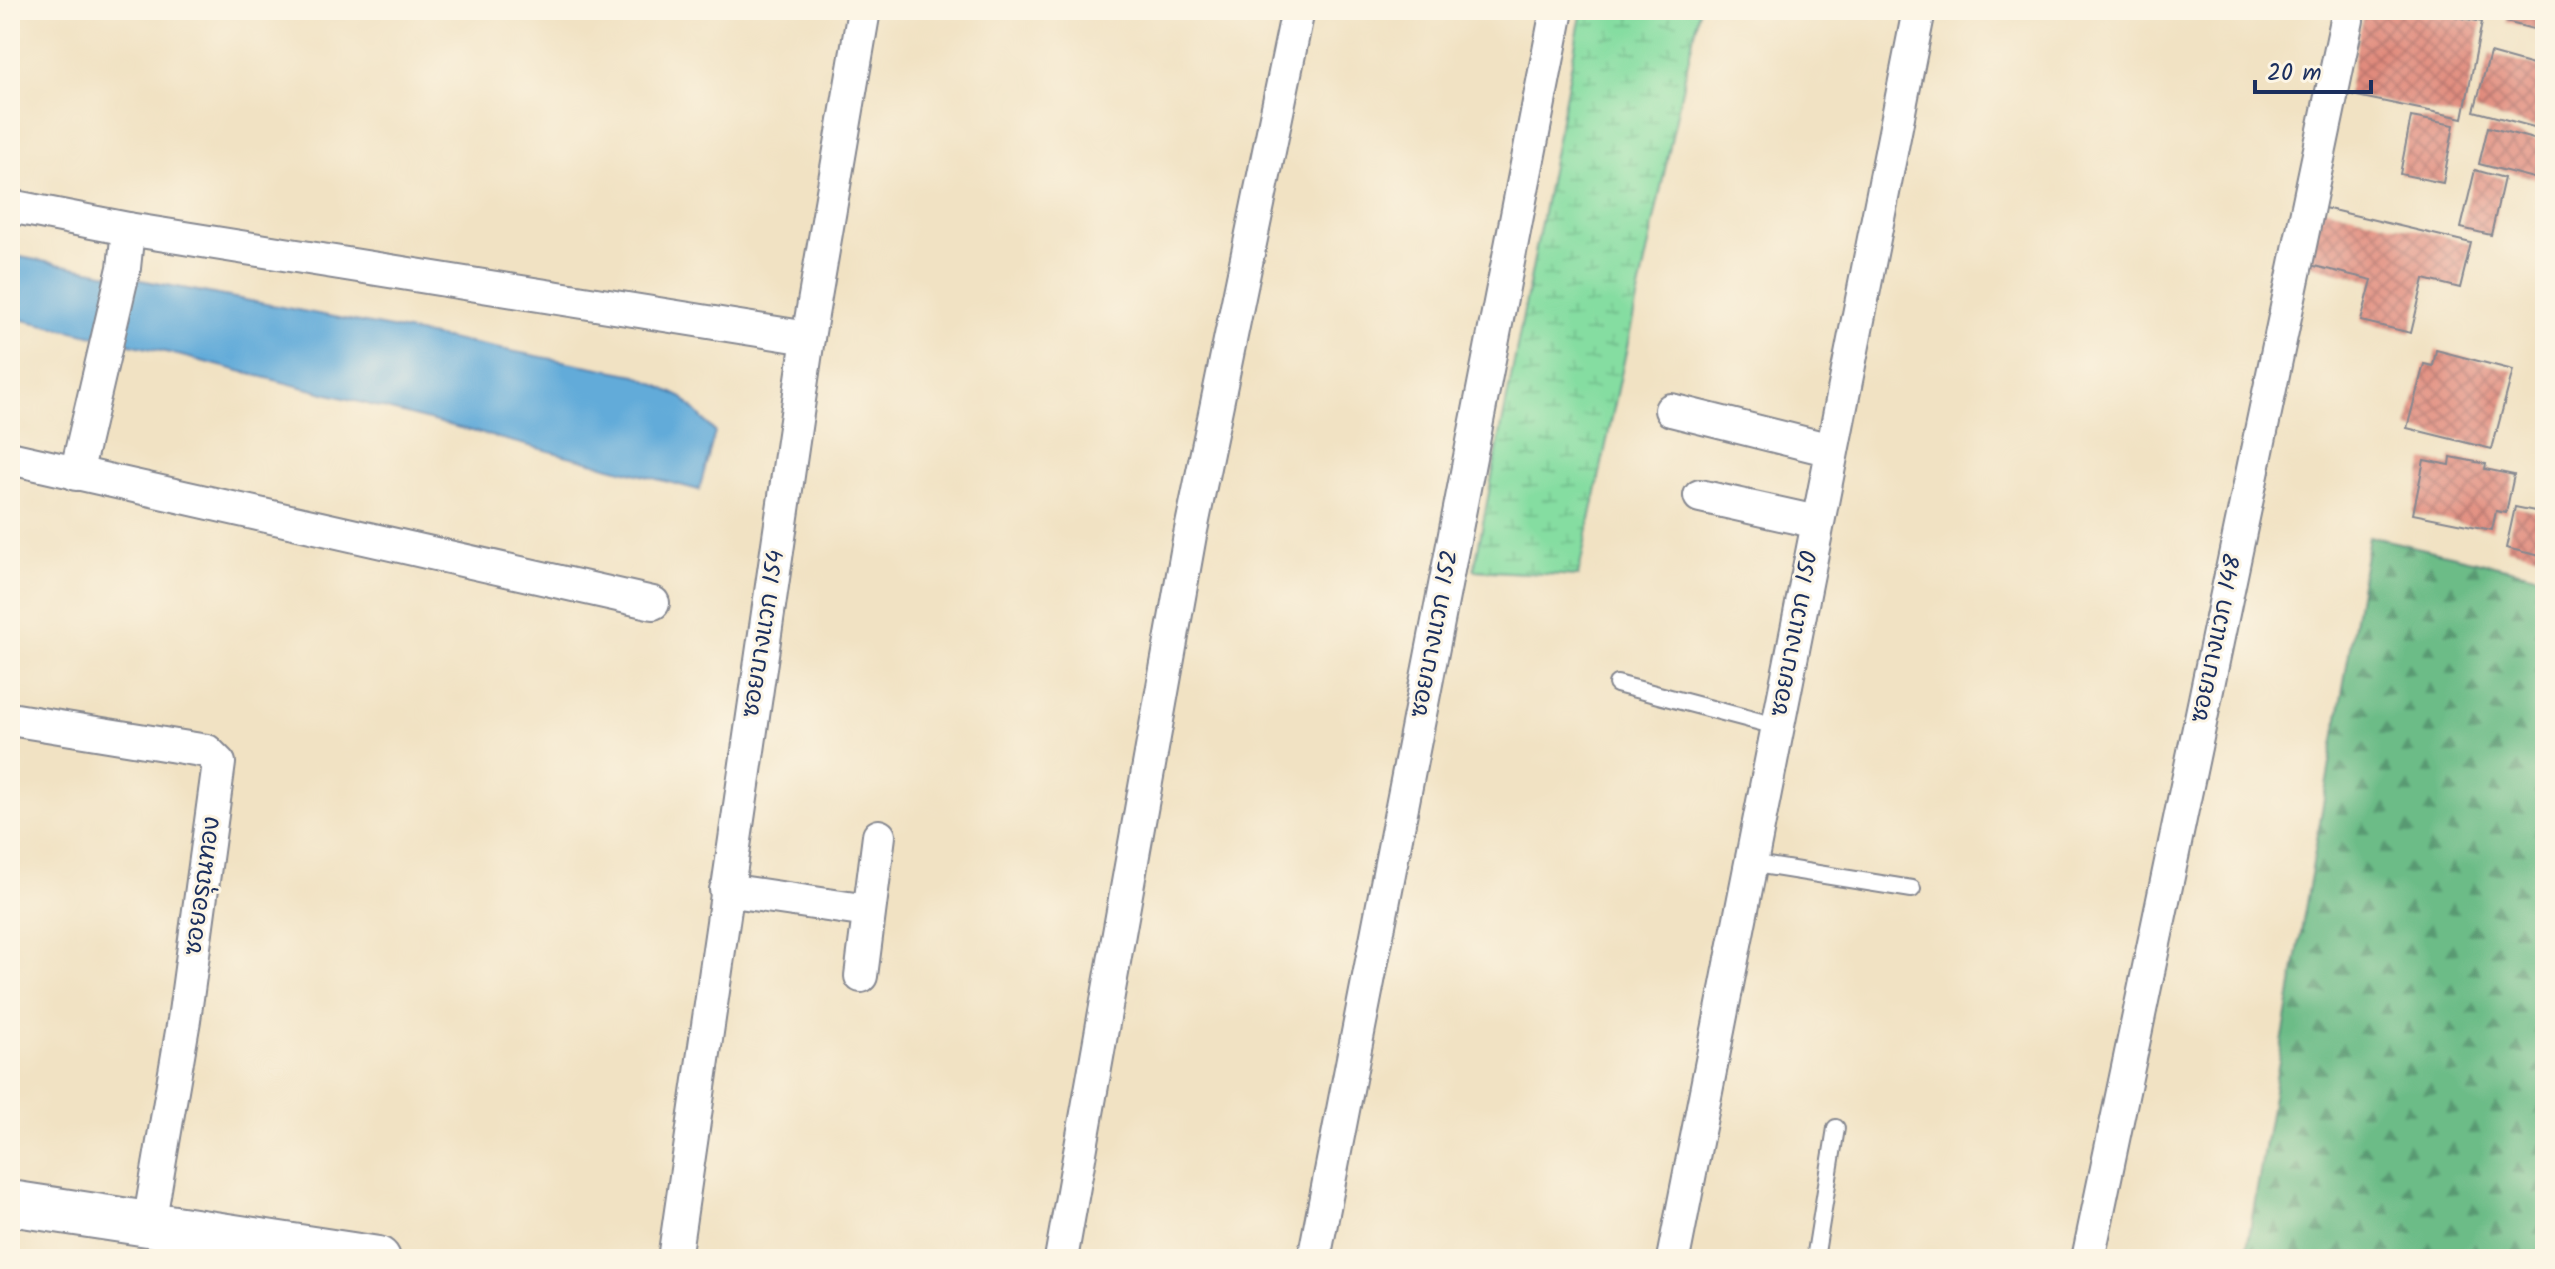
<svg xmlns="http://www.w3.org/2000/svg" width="2555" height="1269" font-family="Kalam,'Playpen Sans Thai',sans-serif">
	<defs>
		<pattern id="forest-firs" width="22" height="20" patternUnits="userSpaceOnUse" patternTransform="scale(2)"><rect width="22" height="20" fill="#6cbc87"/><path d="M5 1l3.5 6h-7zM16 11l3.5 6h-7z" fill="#589972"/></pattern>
		<pattern id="wetland-marsh" width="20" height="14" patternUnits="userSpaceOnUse" patternTransform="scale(2)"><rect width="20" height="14" fill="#85dda1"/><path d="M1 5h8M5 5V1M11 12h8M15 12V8" fill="none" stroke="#72be8d"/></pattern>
		<pattern id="building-cross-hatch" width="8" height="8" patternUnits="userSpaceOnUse" patternTransform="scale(2)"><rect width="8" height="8" fill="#e18b7d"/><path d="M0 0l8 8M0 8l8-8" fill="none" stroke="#b6726a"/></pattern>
	</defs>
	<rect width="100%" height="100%" fill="#fcf5e5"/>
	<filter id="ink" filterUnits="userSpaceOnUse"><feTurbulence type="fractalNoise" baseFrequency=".0125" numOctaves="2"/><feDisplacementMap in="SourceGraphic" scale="16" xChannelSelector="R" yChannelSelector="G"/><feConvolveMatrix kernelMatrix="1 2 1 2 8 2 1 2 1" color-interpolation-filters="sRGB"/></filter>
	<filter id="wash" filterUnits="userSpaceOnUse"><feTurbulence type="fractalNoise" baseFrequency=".006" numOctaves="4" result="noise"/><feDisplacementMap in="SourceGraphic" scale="32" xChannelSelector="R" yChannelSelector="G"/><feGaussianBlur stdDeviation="1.8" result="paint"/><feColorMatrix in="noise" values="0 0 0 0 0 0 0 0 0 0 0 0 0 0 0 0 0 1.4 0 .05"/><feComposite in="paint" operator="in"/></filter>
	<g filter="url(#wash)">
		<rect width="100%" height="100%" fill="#f1e2c3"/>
		<polygon fill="url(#forest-firs)" stroke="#447672" stroke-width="2" points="2369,536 2545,577 2543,1259 2245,1259"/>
		<polygon fill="url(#wetland-marsh)" stroke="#508680" stroke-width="2" points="1582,10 1699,10 1578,576 1474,570"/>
		<polygon fill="#62abd9" stroke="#3e6d9c" stroke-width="2" points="10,255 636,375 683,398 715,432 699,490 174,354 10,317"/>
		<g id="blocks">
			<g fill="url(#building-cross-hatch)">
				<polygon points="2364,10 2424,10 2482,22 2463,118 2347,94"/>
				<polygon points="2509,10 2545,10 2545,32 2506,22"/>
				<polygon points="2545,51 2545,130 2474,111 2490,53 2540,67"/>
				<polygon points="2411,117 2454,125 2443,183 2400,174"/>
				<polygon points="2488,127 2545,142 2545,181 2479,164"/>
				<polygon points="2475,170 2504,178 2491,235 2461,228"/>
				<polygon points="2320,207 2471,243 2460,288 2424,279 2411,333 2361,321 2372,280 2306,264"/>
				<polygon points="2436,350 2513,370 2492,449 2407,428 2424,364 2433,366"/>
				<polygon points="2451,457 2486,464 2485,469 2514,475 2506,513 2496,511 2492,530 2413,514 2424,460 2450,465"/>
				<polygon points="2515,507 2545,513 2545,557 2506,548"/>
			</g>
		</g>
	</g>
	<g filter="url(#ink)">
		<use href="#blocks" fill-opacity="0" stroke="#868890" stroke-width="2"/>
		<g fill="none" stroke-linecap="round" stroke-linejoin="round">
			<g stroke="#868890" stroke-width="20">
				<g id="lane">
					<polyline points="1617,684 1776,726"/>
					<polyline points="1749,863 1912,889"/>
					<polyline points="1815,1259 1836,1128"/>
				</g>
			</g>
			<g stroke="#868890" stroke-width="36">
				<g id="street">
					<polyline points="10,206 128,229 808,338"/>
					<polyline points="1671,410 1831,450"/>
					<polyline points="10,458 653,603"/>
					<polyline points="76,474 124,268 128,229"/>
					<polyline points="1700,496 1817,522"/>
					<polyline points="10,719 207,751 219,763 184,1020 149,1224"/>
					<polyline points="726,890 868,911"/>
					<polyline points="861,976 879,836"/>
					<polyline points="674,1259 808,338 864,10"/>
					<polyline points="1061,1259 1190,535 1298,10"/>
					<polyline points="1314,1259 1557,10"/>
					<polyline points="1673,1259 1919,10"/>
					<polyline points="2088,1259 2347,20"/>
				</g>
			</g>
			<g stroke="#868890" stroke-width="48">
				<polyline id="secondary" points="10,1203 378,1259"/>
			</g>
			<use href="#lane" stroke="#fff" stroke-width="16"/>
			<use href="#street" stroke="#fff" stroke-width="32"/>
			<use href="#secondary" stroke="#fff" stroke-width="44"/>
		</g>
	</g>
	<g text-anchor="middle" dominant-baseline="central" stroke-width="6" stroke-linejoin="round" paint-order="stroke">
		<g font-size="24" fill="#1b2f5e" stroke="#fcf5e5">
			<text transform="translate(764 634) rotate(-81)">ซอยบางแวก 154</text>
			<text transform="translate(1435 634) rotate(-79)">ซอยบางแวก 152</text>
			<text transform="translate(1795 634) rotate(-79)">ซอยบางแวก 150</text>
			<text transform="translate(2217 639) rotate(-78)">ซอยบางแวก 148</text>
			<text transform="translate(203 886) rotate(-82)">ซอยอรุณทอง</text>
		</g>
	</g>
	<rect width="2555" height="1269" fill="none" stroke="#fcf5e5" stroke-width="40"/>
	<path d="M2255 80v12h116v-12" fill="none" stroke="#1b2f5e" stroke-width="4"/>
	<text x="2267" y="80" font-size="24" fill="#1b2f5e" stroke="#fcf5e5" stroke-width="6" paint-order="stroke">20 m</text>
</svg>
